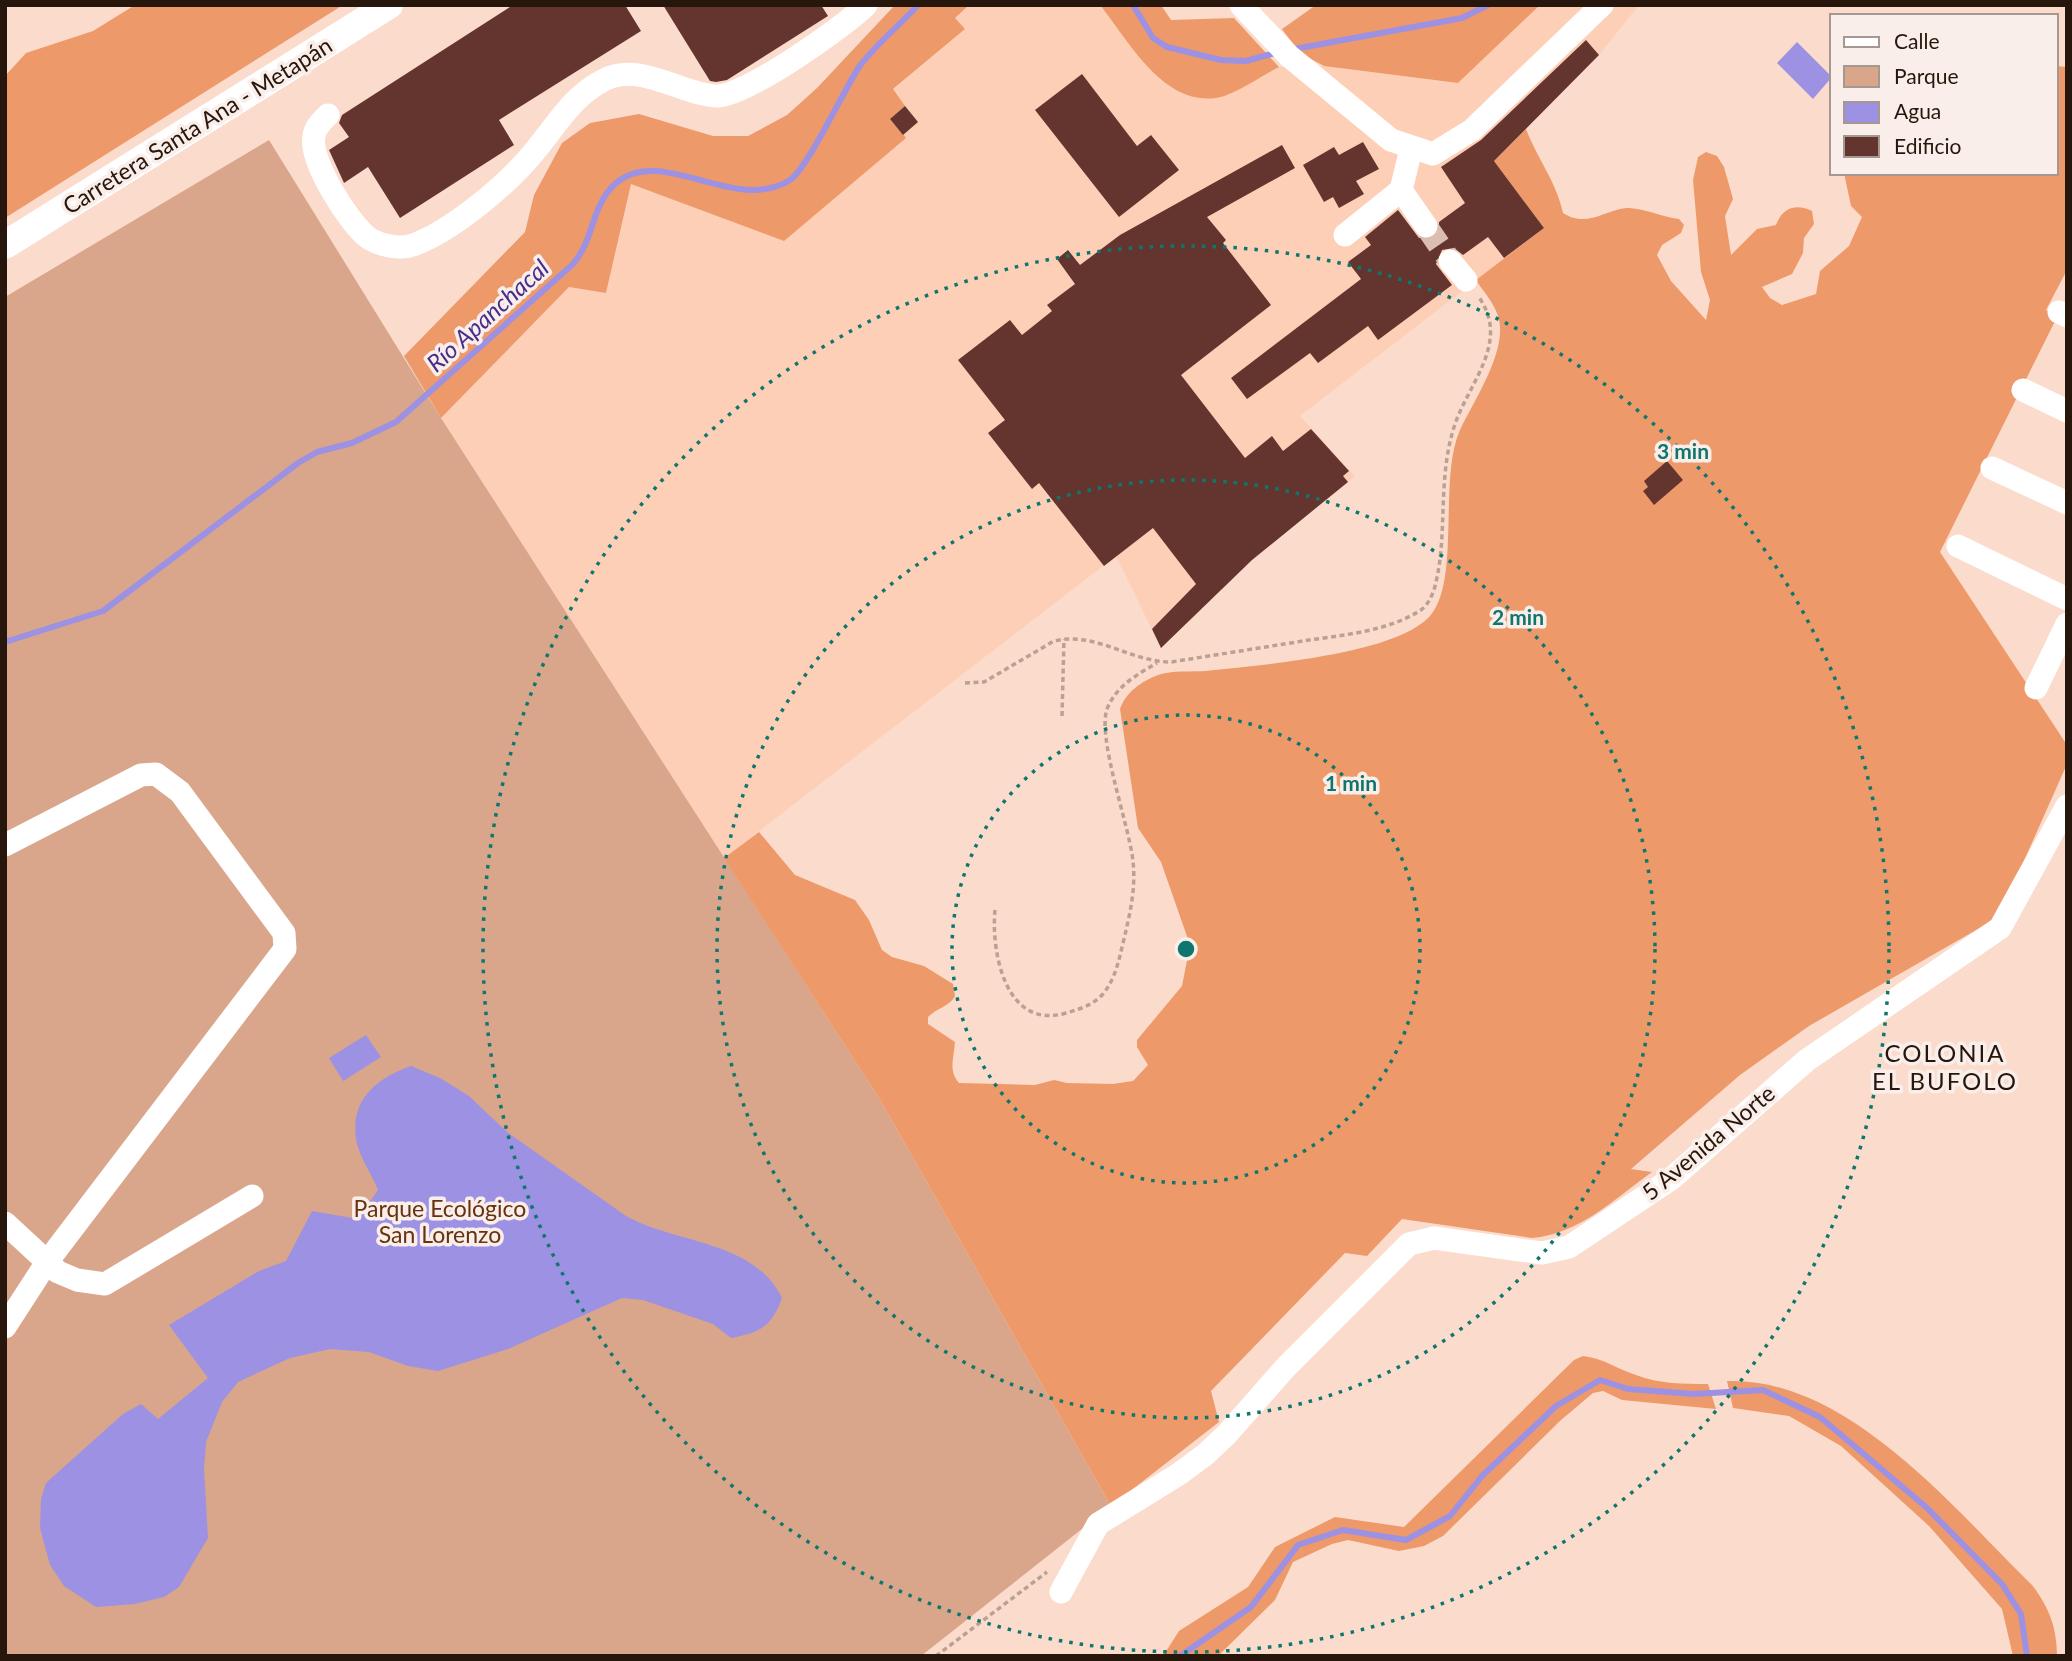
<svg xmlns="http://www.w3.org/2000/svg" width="2072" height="1661" font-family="Lato,sans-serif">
	<rect width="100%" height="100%" fill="#fbdccc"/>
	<polygon fill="#fdcfb6" points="969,5 1100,5 1159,79 1175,90 1195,97 1218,98 1279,67 1324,66 1458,83 1540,5 1639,5 1599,55 1494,161 1544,228 1300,416 1355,476 1252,560 1161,648 1116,556 724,858 441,418 569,287 606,293 631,184 906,138 890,119 893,90 965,29 954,18"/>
	<polygon fill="#d9a68b" points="269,140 441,418 879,1098 1111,1506 921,1656 5,1656 5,297"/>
	<g fill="#ee996a">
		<polygon points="135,5 343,5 5,218 5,76 26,53 93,31"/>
		<polygon points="895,5 969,5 955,18 965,29 893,89 905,106 890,119 906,138 784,241 631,184 606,293 569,287 441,418 404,356 525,232 534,195 562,143 590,123 639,114 713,136 748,136 787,115 817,88"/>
		<path d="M1100,5H1161L1171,20L1234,18L1279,67C1263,75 1233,96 1216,98C1162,105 1129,41 1100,5Z"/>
		<polygon points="1316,5 1540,5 1458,83 1324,66 1300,53 1282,29"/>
		<path d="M2056,66L2067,67V270L2046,310L2057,317L1940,552L2067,745V764L2003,908L1990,922L1809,1026L1740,1075L1631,1169L1652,1172C1614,1199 1580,1234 1532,1238L1402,1219L1367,1256L1345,1253L1211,1391L1219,1422L1111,1506L879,1098L724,858L759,832L795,875L855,900L869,920L882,950L892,957L924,966L953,984L955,996C950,1006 937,1008 928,1017V1024L955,1042C954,1058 948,1070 959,1083L1035,1085L1054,1080L1067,1083L1113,1084L1133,1081L1148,1065L1137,1047V1040L1182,986L1190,945L1161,862L1138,828L1120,709C1126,692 1142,681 1158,675C1172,670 1191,672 1206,671C1258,665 1395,655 1430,616C1461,580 1438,479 1460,430C1474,400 1509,349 1498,316C1494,303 1483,291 1476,280L1544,228L1494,161L1526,129C1538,160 1556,181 1563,213C1586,228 1603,211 1626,208C1641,207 1662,217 1679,219L1684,225L1681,233L1662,245L1657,255L1671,281L1706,320L1710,300L1701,272L1693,180L1698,157L1706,152L1717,156L1724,167L1733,199L1725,216L1731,255L1757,229L1776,225C1782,208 1796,203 1812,211L1814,224L1804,238L1803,253L1792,274L1762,287L1770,298L1782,305L1816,294L1820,271L1849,246L1862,217L1851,206L1844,173H2056Z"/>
		<path d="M1583,1356C1603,1358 1617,1369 1636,1375C1659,1384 1684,1384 1708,1384L1716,1409L1622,1400L1603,1391L1593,1393L1561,1420L1443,1536L1424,1546L1399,1551L1348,1540L1332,1544L1293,1562L1275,1600L1218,1656H1163L1179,1631L1248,1587L1275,1547L1335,1517L1404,1527L1574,1360Z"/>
		<path d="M1727,1381C1847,1377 1953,1508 2032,1585C2049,1607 2057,1628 2057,1656H2013L2002,1609L1929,1526L1841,1446L1789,1416L1733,1408Z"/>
	</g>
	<g fill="#9c91e3">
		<polygon points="1797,42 1832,77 1813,99 1777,63"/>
		<polygon points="366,1035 381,1057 343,1081 329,1058"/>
		<path d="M411,1066L440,1078L469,1096L507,1132L626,1216C676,1244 754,1240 782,1298C772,1326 760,1333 731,1338L713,1324L643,1300L622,1298L508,1349L438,1371L408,1366L369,1352L330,1349L290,1358L238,1382L222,1402L206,1442L204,1469L208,1538L179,1587L164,1597L135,1604L96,1607L64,1586L50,1565L40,1528L41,1499L46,1483L123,1414L141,1404L158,1419L208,1378L169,1325L259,1271L286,1261L312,1211L358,1219L378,1190C372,1175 361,1159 357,1144C348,1101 375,1079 411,1066Z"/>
	</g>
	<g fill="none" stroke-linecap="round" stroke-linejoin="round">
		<g stroke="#9c91e3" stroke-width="6">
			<polyline points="1133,5 1153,38 1167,47 1221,60 1246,61 1279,52"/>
			<polyline points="1289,50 1462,18 1488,5"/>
			<path d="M5,642L103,611L298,463L317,452L352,443L396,422L572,265C595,240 590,206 616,183C662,144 735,215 790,180C807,169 844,90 859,67C875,45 900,25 918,5"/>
			<polyline points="1180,1656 1251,1607 1298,1545 1343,1530 1406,1540 1450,1516 1482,1476 1556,1406 1600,1380 1628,1389 1694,1394 1763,1390 1820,1417 1926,1507 2002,1584 2021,1614 2027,1656"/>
		</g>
	</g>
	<g fill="#64352f">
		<polygon points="513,5 625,5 641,31 499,120 514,145 400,218 368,167 344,183 329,150 349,137 339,123 342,115"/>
		<polygon points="663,5 821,5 828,16 727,80 716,82 710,81"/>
		<polygon points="1586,40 1599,55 1494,161 1544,228 1504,258 1488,237 1463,255 1454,248 1442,250 1436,264 1452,285 1378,340 1368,326 1318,363 1310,353 1247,399 1231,378 1361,279 1348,262 1371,245 1365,237 1398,210 1419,238 1434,237 1439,231 1439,222 1465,203 1441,167 1481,140"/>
		<polygon points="1082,74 1137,146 1151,135 1179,170 1119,217 1035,110"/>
		<polygon points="905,106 918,122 903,135 890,119"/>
		<polygon points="1363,142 1379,169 1356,181 1364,194 1339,208 1333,197 1324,202 1303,165 1334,147 1339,155"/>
		<polygon points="1282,145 1295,168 1207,217 1226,240 1223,243 1271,305 1181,375 1245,458 1272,436 1283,451 1311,429 1349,471 1343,476 1348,482 1252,560 1161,648 1152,629 1196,584 1153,528 1104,566 1039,483 1032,489 988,433 1005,420 958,360 1010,320 1022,335 1052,311 1047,305 1075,284 1057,259 1068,250 1080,265 1120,235"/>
		<polygon points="1667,461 1683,480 1654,505 1643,491 1648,487 1644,481"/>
	</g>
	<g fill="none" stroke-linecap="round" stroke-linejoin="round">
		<polyline stroke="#dbbeaf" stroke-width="23" stroke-dasharray="23 11" stroke-linecap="butt" points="1426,226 1450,261"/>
		<g stroke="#bba192" stroke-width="3.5" stroke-dasharray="5 3.5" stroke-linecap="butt">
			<path d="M965,683L984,682L1054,641C1096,631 1130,662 1171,662C1215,655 1259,648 1303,641C1341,635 1387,632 1421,610C1429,604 1434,592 1436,582C1448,531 1437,478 1455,424C1470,381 1511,341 1478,296"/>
			<polyline points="1062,716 1064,639"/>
			<path d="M995,910C991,951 1005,1031 1066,1013C1080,1009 1093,1005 1103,994C1116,978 1119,959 1124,939C1130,913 1136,889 1133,861C1129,825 1097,738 1107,709C1116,686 1138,674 1157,663"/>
			<polyline points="936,1656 1047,1572"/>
		</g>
		<g stroke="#fff" stroke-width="23">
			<polyline points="1241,5 1289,56 1391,140 1433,154 1472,130 1602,5"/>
			<path d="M328,115C322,121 315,127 314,136C309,161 348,221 367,237C378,245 400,250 413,245C452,231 508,184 534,152C556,126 572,96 604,80C640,61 682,95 717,96C746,96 844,27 866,5"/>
			<polyline points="1401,190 1426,226"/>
			<polyline points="1345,235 1401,190 1411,149"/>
			<polyline points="1450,261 1466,280"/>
			<polyline points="2059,312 2067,316"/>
			<polyline points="2023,390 2067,411"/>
			<polyline points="1992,468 2067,503"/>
			<polyline points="1958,546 2067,599"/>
			<polyline points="2036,688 2067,624"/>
			<polyline points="5,845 141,775 156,774 180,792 284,933 285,949 47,1262 5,1327"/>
			<polyline points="5,1223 58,1272 77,1280 105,1284 252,1196"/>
			<polyline points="1061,1592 1098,1524 1179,1474 1206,1454 1227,1434 1286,1367 1409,1244 1434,1238 1542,1253 1569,1247 1671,1179 1807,1060 2000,928 2067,806"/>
		</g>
		<polyline stroke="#fff" stroke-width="28" points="5,245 389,5"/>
	</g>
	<g fill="none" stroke="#0f766e" stroke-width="3.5" stroke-dasharray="3.5 7">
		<circle cx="1186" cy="949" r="234"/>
		<circle cx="1186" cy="949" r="469"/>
		<circle cx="1186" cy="949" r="703"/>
	</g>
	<g text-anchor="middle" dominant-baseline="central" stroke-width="7" stroke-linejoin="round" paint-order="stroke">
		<g font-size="23" fill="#27160c" stroke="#f9eee9">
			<text transform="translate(197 125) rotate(-32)">Carretera Santa Ana - Metapán</text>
			<text transform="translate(1708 1142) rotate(-40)">5 Avenida Norte</text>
		</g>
		<g font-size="23" fill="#67320f" stroke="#f9eee9">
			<text x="440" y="1208">Parque Ecológico<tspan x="440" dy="26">San Lorenzo</tspan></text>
		</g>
		<g font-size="24" font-style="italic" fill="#462e8d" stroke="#f9eee9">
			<text transform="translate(487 315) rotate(-42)">Río Apanchacal</text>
		</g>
		<g font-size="24" letter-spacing="2" fill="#27160c" stroke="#f9eee9">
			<text x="1945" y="1052">COLONIA<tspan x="1945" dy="28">EL BUFOLO</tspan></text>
		</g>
	</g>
	<circle cx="1186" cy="949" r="10" fill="#0f766e" stroke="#f9eee9" stroke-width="3.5"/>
	<g font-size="21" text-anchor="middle" font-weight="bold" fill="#0f766e" stroke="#f9eee9" stroke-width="7" stroke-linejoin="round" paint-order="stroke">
		<text x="1683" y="459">3 min</text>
		<text x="1518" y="625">2 min</text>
		<text x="1351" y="791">1 min</text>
	</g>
	<rect width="2072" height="1661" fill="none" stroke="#27160c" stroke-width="14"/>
	<rect x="1830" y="14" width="228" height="161" fill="#f9eee9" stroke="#a59891" stroke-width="2"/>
	<rect x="1844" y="37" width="35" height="10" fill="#ffffff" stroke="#a59891" stroke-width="2"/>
	<text x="1894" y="49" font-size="21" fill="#27160c">Calle</text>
	<rect x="1844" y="66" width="35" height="21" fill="#d9a68b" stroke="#a59891" stroke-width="2"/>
	<text x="1894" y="84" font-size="21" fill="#27160c">Parque</text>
	<rect x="1844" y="102" width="35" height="21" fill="#9c91e3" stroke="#a59891" stroke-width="2"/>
	<text x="1894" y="119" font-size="21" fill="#27160c">Agua</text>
	<rect x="1844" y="136" width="35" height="21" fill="#64352f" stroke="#a59891" stroke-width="2"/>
	<text x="1894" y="154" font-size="21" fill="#27160c">Edificio</text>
</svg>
